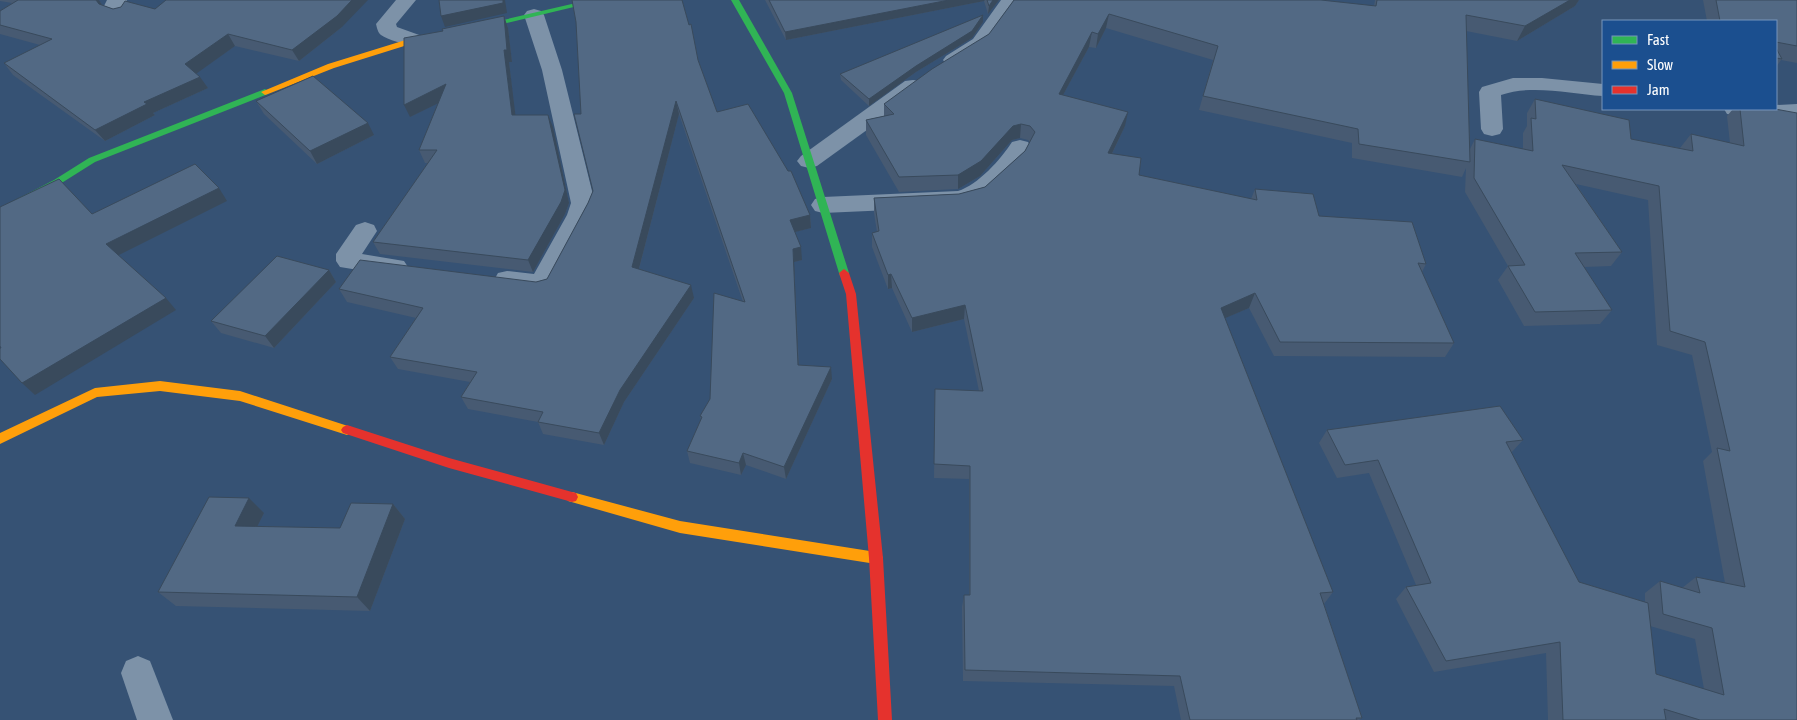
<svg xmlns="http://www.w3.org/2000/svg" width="1797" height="720" font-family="'Asap Condensed',sans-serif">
	<rect width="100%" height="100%" fill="#365274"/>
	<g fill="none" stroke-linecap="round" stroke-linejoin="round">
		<g fill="#7d92a8" fill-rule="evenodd">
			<path d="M107,0H127L124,6L131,13L128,17C118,20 109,17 103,8Z"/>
			<path d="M396,0H416L396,24L397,27L422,36L425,40L422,44C413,47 389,41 381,35C378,33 377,28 376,24Z"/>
			<path d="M1001,0H1021C1006,22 977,72 946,64L943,60L946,56L973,39Z"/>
			<path d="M534,9L541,11L544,15L562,70L595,203L591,215L550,291C534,295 514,291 498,287L494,280L498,273L507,271L534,274L567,215L571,203L542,70L524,15L527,11Z"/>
			<path d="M1513,78H1542L1603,84V96C1570,94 1533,84 1501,95L1503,129L1500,134L1492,136L1484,134L1481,129L1479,92L1482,87Z"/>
			<polygon points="913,80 921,81 924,86 921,91 817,166 809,168 801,166 797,161 801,156 905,81"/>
			<polygon points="1797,104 1797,118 1761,120 1727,114 1724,109 1776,109 1776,105"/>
			<path d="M1020,140L1028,142L1031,147L1022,164L983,200L958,207L823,213L815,211L811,205L815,199L823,197L958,191C978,185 1001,159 1012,142Z"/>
			<polygon points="365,222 374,225 377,231 362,254 404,261 408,267 404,273 395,276 340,267 336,261 336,254 356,225"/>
			<polygon points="138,656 150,661 173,720 137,720 121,673 126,661"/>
		</g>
		<g fill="#30b455" fill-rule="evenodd">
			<polygon points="589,0 603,0 473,31 469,29 473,27"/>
			<polygon points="731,0 739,0 792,93 849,273 848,276 840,276 839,273 784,93"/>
			<polygon points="265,89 269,92 268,94 95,162 60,184 0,215 0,208 54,180 89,158"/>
		</g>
		<g fill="#ff9f0a" fill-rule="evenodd">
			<polygon points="473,27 477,29 476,31 417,42 334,68 268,94 265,95 261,92 328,64 412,38"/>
			<polygon points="160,381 240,391 351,427 353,430 351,433 347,435 240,401 160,391 97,397 0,444 0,433 95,388"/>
			<polygon points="572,492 680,521 876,552 881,554 883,558 881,562 876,564 680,533 568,501 566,497 568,493"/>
		</g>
		<g fill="#e5322d" fill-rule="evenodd">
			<polygon points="844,269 849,273 856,294 883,558 892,720 878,720 869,558 846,294 839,273"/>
			<polygon points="347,425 449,458 572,492 576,493 578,497 576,501 572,502 449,468 343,433 341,430 343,427"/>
		</g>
	</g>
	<g fill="#475a72" fill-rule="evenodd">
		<polygon points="0,0 99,0 102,5 113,9 155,9 342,27 299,61 235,46 196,73 208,88 153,113 155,115 105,141 13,75 4,63 40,45 0,34 0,11 12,3 0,1"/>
		<polygon points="765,0 999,0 988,14 984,1 786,40"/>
		<path d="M1014,0L1374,6L1375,0H1579L1575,6L1517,41L1466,31L1470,149L1475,139L1523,149V133L1527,126V113L1535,99L1631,139L1680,148L1691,134L1730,143L1727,116L1733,109H1775L1797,720H1548L1546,653L1434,672L1396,599L1406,587L1416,585L1369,473L1337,478L1319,443L1327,430L1523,440L1511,453L1579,582L1645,602V593L1660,581L1682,588L1696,577L1725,583L1703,461L1712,452L1692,355L1657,345L1648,200L1576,184L1622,252L1611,266L1584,267L1612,310L1600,324L1524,326L1498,280L1508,266L1465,192L1466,168L1462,177L1352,158V143L1199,110L1213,60L1106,28L1096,48L1089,47L1063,95L1125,126L1112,154L1139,175L1251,199L1255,189L1319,216L1426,264L1422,272L1454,343L1445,357L1274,356L1249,308L1225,318L1333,592L1324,604L1362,718L1359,720H1181L1174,686L963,681L962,607L964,595H969V479L934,478L935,389L979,391L964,319L912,332L892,288L888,289L872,247V233L877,232L874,213V198L959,194L985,187L1025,151L1030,142L1028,140L1020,138L1012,140L980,176L958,189L899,192L866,135V120L884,116V104L989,34ZM1650,626L1695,639L1704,689L1656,674Z"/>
		<polygon points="1703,0 1797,0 1797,63 1781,60 1776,67 1776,21 1707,21"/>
		<polygon points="504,16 508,28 512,62 509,62 515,115 553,127 569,203 565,214 533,272 380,254 373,242 428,163 425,163 419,150 438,103 410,117 443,31"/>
		<polygon points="576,22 698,60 717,112 810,215 811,228 794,232 802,260 794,262 799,365 832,379 786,479 746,465 741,475 690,463 687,451 701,420 700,416 710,399 743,302 679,114 639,269 694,298 624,402 604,445 543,434 538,422 468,409 461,397 470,382 398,369 390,357 416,318 347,302 339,289 536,282 547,279 588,203 593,191 581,114"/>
		<polygon points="983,22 972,38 916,72 869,106 841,80 840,74"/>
		<polygon points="256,101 374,135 317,164 264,114"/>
		<polygon points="329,270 336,282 274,348 221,333 211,321"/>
		<polygon points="393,504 405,519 370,611 176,606 158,592 264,513 257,527 340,528"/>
	</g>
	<g fill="#394a5c">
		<polygon points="95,0 99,0 102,5 102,9"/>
		<polygon points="352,0 368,0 342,27 299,61 292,50"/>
		<polygon points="503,0 505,0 507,13 445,27 441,16"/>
		<polygon points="949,0 985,0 984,1 786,40 785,32"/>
		<polygon points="993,0 999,0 988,14 989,6"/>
		<polygon points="1570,0 1579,0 1575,6 1517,41 1525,26"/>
		<polygon points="1109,14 1106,28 1096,48 1098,34"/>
		<polygon points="983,15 983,22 972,38 916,72 869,106 869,99"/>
		<polygon points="504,16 508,28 512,62 509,62 517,128 512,115 504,50"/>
		<polygon points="1092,32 1089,47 1056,108 1059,94"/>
		<polygon points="228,34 235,46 193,76 185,64"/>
		<polygon points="200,77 208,88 153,113 155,115 105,141 95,130 144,102"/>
		<polygon points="446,84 451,97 410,117 404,105"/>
		<polygon points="676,101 679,114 636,280 632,267"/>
		<polygon points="1128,112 1125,126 1105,168 1108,153"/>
		<polygon points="548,115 553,127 569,203 565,214 533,272 528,260"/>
		<polygon points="368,123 374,135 317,164 310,151"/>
		<polygon points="1021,124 1020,138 1012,140 980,176 958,189 958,175 1013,126"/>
		<polygon points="219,188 227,201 117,256 106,244"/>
		<polygon points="810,215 811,228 791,233 790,220"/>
		<polygon points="801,247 802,260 794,262 799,377 798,365 793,249"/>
		<polygon points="329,270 336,282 274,348 265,336"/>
		<polygon points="891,274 892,288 888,289 888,275"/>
		<polygon points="691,285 694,298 624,402 604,445 599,433 620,390"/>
		<polygon points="1255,293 1249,308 1216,322 1221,308"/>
		<polygon points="166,298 176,310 35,395 22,383"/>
		<polygon points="965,305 964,319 912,332 912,318"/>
		<polygon points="831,367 832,379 786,479 784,467"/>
		<polygon points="743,453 746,465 741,475 739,463"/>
		<polygon points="249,498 264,513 250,541 235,526"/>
		<polygon points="393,504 405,519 370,611 357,597"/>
	</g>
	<g fill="#526984" stroke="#394a5c">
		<polygon points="18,0 96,0 99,4 113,9 121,7 125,1 155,9 166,0 352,0 337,16 292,50 228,34 185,64 200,77 144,102 147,104 95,130 4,63 52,39 0,25 0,11"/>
		<polygon points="439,0 503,0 503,3 441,16"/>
		<polygon points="572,0 682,0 689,25 691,24 698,60 717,112 748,104 788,171 791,171 810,215 790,220 801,247 793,249 798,365 831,367 784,467 743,453 739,463 687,451 702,417 700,416 710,399 714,293 745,302 676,101 632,267 691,285 620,390 599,433 538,422 543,412 461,397 477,372 390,357 423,308 339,289 360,260 536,282 547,279 588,203 593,191 574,114 581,114 576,22"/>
		<polygon points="769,0 949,0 785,32"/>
		<polygon points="987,0 993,0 989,6"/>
		<polygon points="1014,0 1321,0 1376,6 1377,0 1570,0 1525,26 1466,15 1470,162 1359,144 1358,129 1203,96 1218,46 1109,14 1098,34 1092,32 1059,94 1128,112 1108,153 1141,158 1139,175 1257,200 1255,189 1313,194 1319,216 1412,222 1426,264 1418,263 1454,343 1280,342 1255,293 1221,308 1333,592 1320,593 1362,718 1356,718 1357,720 1190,720 1180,676 965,670 964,595 970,595 970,466 934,464 935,389 983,391 965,305 912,318 891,274 888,275 872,233 879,231 874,198 959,194 985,187 1025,151 1035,132 1030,126 1021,124 1013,126 981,161 958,175 899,177 866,120 894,114 884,104 932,69 989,34"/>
		<polygon points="1716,0 1797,0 1797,46 1776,42 1776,21 1720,21"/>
		<polygon points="983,15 972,31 916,66 869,99 840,74"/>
		<polygon points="504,16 507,50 504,50 512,115 548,115 565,190 561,202 528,260 373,242 437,150 419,150 446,84 404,105 404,38 443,31 442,29"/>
		<polygon points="1776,48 1782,59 1776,58"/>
		<polygon points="313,76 368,123 310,151 256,101"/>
		<polygon points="1535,99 1629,120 1631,139 1693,151 1691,134 1744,146 1740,109 1775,109 1797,113 1797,720 1700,720 1664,709 1666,720 1563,720 1560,642 1446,661 1406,587 1431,583 1378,460 1345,465 1327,430 1500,406 1523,440 1506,442 1579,582 1648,603 1656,674 1724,695 1712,628 1663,614 1660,581 1700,593 1696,577 1745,587 1717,448 1730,451 1705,342 1670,331 1659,186 1562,165 1622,252 1575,253 1612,310 1535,312 1508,266 1525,265 1474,178 1475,139 1533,151 1531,118 1536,119"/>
		<polygon points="195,164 219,188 106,244 166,298 22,383 0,359 0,348 1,348 0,346 0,207 59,179 92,214"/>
		<polygon points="277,256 329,270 265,336 211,321"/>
		<polygon points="209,497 249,498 235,526 340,528 351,503 393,504 357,597 158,592"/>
	</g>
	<rect x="1602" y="20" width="175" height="90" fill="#1b4f8f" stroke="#7695bc"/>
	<rect x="1612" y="36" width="25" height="8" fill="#30b455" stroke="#7695bc"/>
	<text x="1647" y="45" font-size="15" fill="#ffffff">Fast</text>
	<rect x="1612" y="61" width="25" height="8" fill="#ff9f0a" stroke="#7695bc"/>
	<text x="1647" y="70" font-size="15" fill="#ffffff">Slow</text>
	<rect x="1612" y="86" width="25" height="8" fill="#e5322d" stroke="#7695bc"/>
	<text x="1647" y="95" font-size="15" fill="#ffffff">Jam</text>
</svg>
